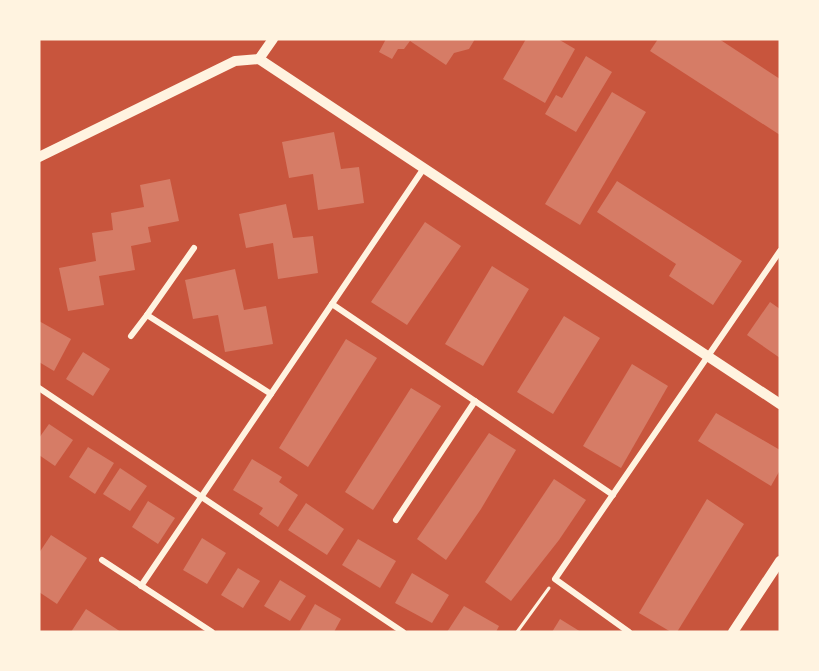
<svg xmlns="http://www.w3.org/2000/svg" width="819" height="671" font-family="'IBM Plex Sans',sans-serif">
	<rect width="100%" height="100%" fill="#c8553d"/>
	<g fill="#d67c66">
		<polygon points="386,39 475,39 469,49 454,53 446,65 410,41 404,49 398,49 392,59 379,52"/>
		<polygon points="526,39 558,39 575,49 545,103 503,79"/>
		<polygon points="658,39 719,39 780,79 780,135 650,51"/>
		<polygon points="586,56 612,72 576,132 545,114 556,95 562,98"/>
		<polygon points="612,92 646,112 580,225 545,204"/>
		<polygon points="334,132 341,169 359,167 364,203 318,210 313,174 289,178 282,142"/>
		<polygon points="170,179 179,221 148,227 151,242 131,246 135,270 99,276 104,305 68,311 59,268 96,261 92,233 113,230 111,213 144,207 140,185"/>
		<polygon points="617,181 742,261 713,305 669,276 676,264 597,212"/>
		<polygon points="286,204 293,238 313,236 318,273 278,279 273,243 246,248 239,214"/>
		<polygon points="425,222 461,246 407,325 371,302"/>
		<polygon points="492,266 529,289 483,366 445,344"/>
		<polygon points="235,269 244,310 266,306 273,344 225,352 218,315 193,319 185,280"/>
		<polygon points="770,302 780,309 780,358 747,335"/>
		<polygon points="564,316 600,338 553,414 517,392"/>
		<polygon points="39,321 71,339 54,371 39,362"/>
		<polygon points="346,339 377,358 308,467 279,448"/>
		<polygon points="83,352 110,369 93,396 66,379"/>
		<polygon points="632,364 668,386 621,468 583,446"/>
		<polygon points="411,388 441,406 373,510 345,492"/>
		<polygon points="716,413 780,450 780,470 771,486 698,441"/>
		<polygon points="49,424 73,440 55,466 39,455 39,438"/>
		<polygon points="489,433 516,450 481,509 446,560 417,539"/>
		<polygon points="88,447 114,463 95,494 69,477"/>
		<polygon points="252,459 282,477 279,482 298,495 278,527 259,514 263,508 233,490"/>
		<polygon points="120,468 147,486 130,511 103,494"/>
		<polygon points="554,479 586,500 559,540 511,601 485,582"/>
		<polygon points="707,499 744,524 677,632 671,632 639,613"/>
		<polygon points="148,501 175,518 158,544 132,527"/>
		<polygon points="306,503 344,529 327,555 288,530"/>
		<polygon points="51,535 87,558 57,604 39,592 39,553"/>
		<polygon points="202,538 226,553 207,584 183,570"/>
		<polygon points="358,539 396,561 380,588 342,565"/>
		<polygon points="238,568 260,581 243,608 221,595"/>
		<polygon points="412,573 449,595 432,623 395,603"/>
		<polygon points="280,580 306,596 290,621 264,606"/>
		<polygon points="315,604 341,619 334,632 299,632"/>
		<polygon points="464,606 499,626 496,632 447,632"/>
		<polygon points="86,609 121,632 71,632"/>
		<polygon points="560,619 581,632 552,632"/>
	</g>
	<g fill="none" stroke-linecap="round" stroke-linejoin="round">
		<polyline stroke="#fff3e0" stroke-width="3" points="517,632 549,588"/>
		<g stroke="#fff3e0" stroke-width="6">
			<polyline points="194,248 147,315 271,394"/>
			<polyline points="332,304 613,495"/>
			<polyline points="131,336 147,315"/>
			<polyline points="39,388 403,632"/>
			<polyline points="396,520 475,401"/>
			<polyline points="102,560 212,632"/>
			<polyline points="141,586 424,168"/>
			<polyline points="629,632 555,579 780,251"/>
		</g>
		<g stroke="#fff3e0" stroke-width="10">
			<polyline points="259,59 780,404"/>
			<polyline points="259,59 273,39"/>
			<polyline points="39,157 235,61 259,59"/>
			<polyline points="733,632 780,561"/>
		</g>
	</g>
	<rect width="819" height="671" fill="none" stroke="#fff3e0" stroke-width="81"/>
</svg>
